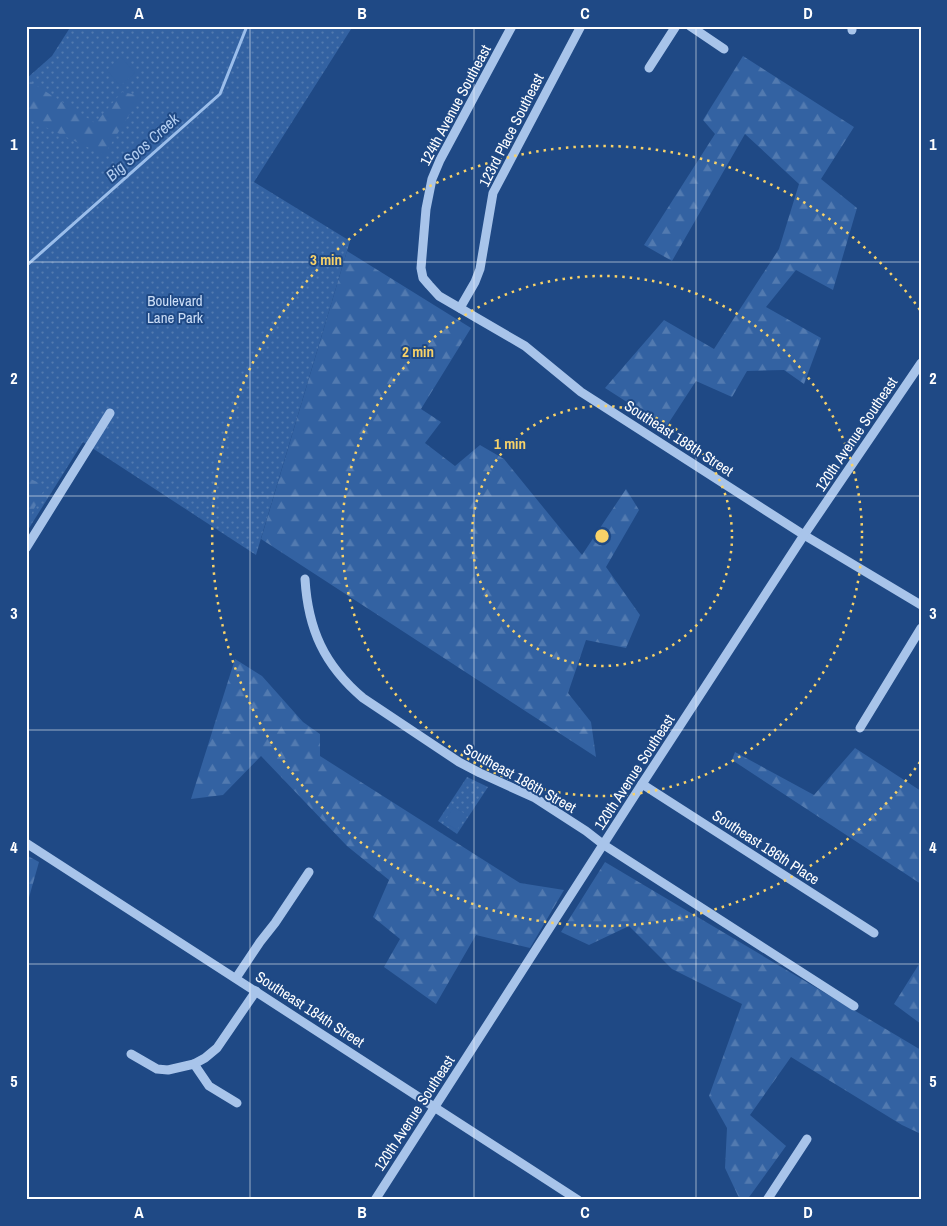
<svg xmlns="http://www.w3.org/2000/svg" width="947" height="1226" font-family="'Archivo Narrow',sans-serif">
	<defs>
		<pattern id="grass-dots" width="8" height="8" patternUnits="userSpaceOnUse" patternTransform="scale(1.25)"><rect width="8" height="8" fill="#3362a2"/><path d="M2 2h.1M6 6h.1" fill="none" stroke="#527ab0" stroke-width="1.8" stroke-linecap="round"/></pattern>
		<pattern id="forest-firs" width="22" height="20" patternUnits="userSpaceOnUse" patternTransform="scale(1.25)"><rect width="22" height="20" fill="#3362a2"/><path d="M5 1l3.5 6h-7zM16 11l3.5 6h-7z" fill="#527ab0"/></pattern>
	</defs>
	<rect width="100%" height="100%" fill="#1f4985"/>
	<g fill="url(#grass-dots)">
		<polygon points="71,26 353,26 254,182 350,241 256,555 83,442 26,533 26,79 52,56"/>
		<polygon points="467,777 488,787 457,834 438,821"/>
	</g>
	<g fill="url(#forest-firs)">
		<polygon points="743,56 854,127 821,179 857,208 833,290 796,270 766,307 821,338 804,384 784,370 747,371 732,397 696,381 666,427 605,388 664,320 714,349 779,249 799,184 745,134 672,261 644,245 715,134 703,120"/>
		<polygon points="26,79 95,123 122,92 141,96 104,155 26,118"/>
		<polygon points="347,251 471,328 421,409 441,422 425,443 455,466 480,445 504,459 582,555 626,489 639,510 606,567 640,615 626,648 586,640 568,693 591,722 596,757 261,539"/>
		<polygon points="26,477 46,486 26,524"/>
		<polygon points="235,659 262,676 303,722 320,734 320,756 520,883 564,890 530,948 476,935 436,1004 384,967 400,939 373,917 389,880 347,846 261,756 223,795 191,799"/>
		<polygon points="855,748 921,791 921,884 732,760 735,752 814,795"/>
		<polygon points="26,855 39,862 26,908"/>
		<polygon points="605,862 921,1050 921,1134 902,1125 791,1057 750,1115 786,1146 747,1200 740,1200 725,1168 727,1128 709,1096 742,1004 672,969 629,926 589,945 561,932"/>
		<polygon points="921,961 921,1024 894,1004"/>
	</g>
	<g fill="#3362a2">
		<polygon points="121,57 135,73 120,86 107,70"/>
		<polygon points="454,807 467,815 457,830 444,822"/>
	</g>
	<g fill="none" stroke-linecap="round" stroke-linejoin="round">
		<polyline stroke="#9bbeeb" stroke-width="3" points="26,266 220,94 247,26"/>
		<g stroke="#a8c4ea" stroke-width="9">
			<polyline points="512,26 440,160 432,179 426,209 421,268 423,278 429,285 439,296 525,346 581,392 804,535 921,605"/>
			<polyline points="690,26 724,49"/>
			<polyline points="852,26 852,30"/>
			<polyline points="649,68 676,26"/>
			<polyline points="460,308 475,282 480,269 493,193 581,26"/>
			<polyline points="26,548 110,413"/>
			<path d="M305,579C308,629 324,665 363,698L459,762L480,773L535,798L586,831L604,845L854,1006"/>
			<polyline points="860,728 921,628"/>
			<polyline points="642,784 874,933"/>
			<polyline points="26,843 578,1200"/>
			<polyline points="236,978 260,942 275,923 309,872"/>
			<polyline points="131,1054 157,1069 168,1070 194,1064 209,1086 237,1103"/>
			<polyline points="194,1064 205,1058 217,1048 256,991"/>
			<polyline points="375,1200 642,784 804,535 921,363"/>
			<polyline points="767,1200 807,1139"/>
		</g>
	</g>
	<path fill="none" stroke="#fff" stroke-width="1" stroke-opacity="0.55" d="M250,26V1200M474,26V1200M696,26V1200M26,262H921M26,496H921M26,730H921M26,964H921"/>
	<g fill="none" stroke="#f8d268" stroke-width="2.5" stroke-dasharray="2.5 5">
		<circle cx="602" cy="536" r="130"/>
		<circle cx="602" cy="536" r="260"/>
		<path d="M920 762A390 390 0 1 1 920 310"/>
	</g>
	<g text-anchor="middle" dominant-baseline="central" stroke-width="4" stroke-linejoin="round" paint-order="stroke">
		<g font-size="15" fill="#fff" stroke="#1f4985">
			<text transform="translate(455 105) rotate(-62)">124th Avenue Southeast</text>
			<text transform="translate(511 130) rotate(-63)">123rd Place Southeast</text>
			<text transform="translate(856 434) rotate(-56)">120th Avenue Southeast</text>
			<text transform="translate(679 438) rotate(33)">Southeast 188th Street</text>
			<text transform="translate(634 772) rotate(-57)">120th Avenue Southeast</text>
			<text transform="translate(520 778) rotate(29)">Southeast 186th Street</text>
			<text transform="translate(766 847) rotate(33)">Southeast 186th Place</text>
			<text transform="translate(310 1009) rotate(33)">Southeast 184th Street</text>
			<text transform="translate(414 1113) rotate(-57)">120th Avenue Southeast</text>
		</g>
		<g font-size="15" fill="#ccdef7" stroke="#1f4985">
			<text x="175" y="300">Boulevard<tspan x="175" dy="17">Lane Park</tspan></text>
		</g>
		<g font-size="16" font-style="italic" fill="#b3cef1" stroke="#1f4985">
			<text transform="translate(142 147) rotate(-42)">Big Soos Creek</text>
		</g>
	</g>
	<circle cx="602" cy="536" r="8" fill="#f8d268" stroke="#1f4985" stroke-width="2.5"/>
	<g font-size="15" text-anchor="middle" font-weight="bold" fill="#f8d268" stroke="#1f4985" stroke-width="4" stroke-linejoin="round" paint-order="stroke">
		<text x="326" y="265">3 min</text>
		<text x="418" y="357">2 min</text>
		<text x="510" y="449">1 min</text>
	</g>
	<rect width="947" height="1226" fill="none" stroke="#1f4985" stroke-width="55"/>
	<rect x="28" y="28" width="892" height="1170" fill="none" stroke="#fff" stroke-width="2"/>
	<g font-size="16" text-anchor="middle" font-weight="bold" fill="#fff">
		<text x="139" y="19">A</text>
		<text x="362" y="19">B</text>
		<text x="585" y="19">C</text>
		<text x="808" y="19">D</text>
		<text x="14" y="150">1</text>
		<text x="933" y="150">1</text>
		<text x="14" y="384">2</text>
		<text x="933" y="384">2</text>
		<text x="14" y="619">3</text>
		<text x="933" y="619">3</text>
		<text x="14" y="853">4</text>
		<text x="933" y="853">4</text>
		<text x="14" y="1087">5</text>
		<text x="933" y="1087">5</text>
		<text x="139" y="1218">A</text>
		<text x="362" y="1218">B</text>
		<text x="585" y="1218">C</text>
		<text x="808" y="1218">D</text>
	</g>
</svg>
